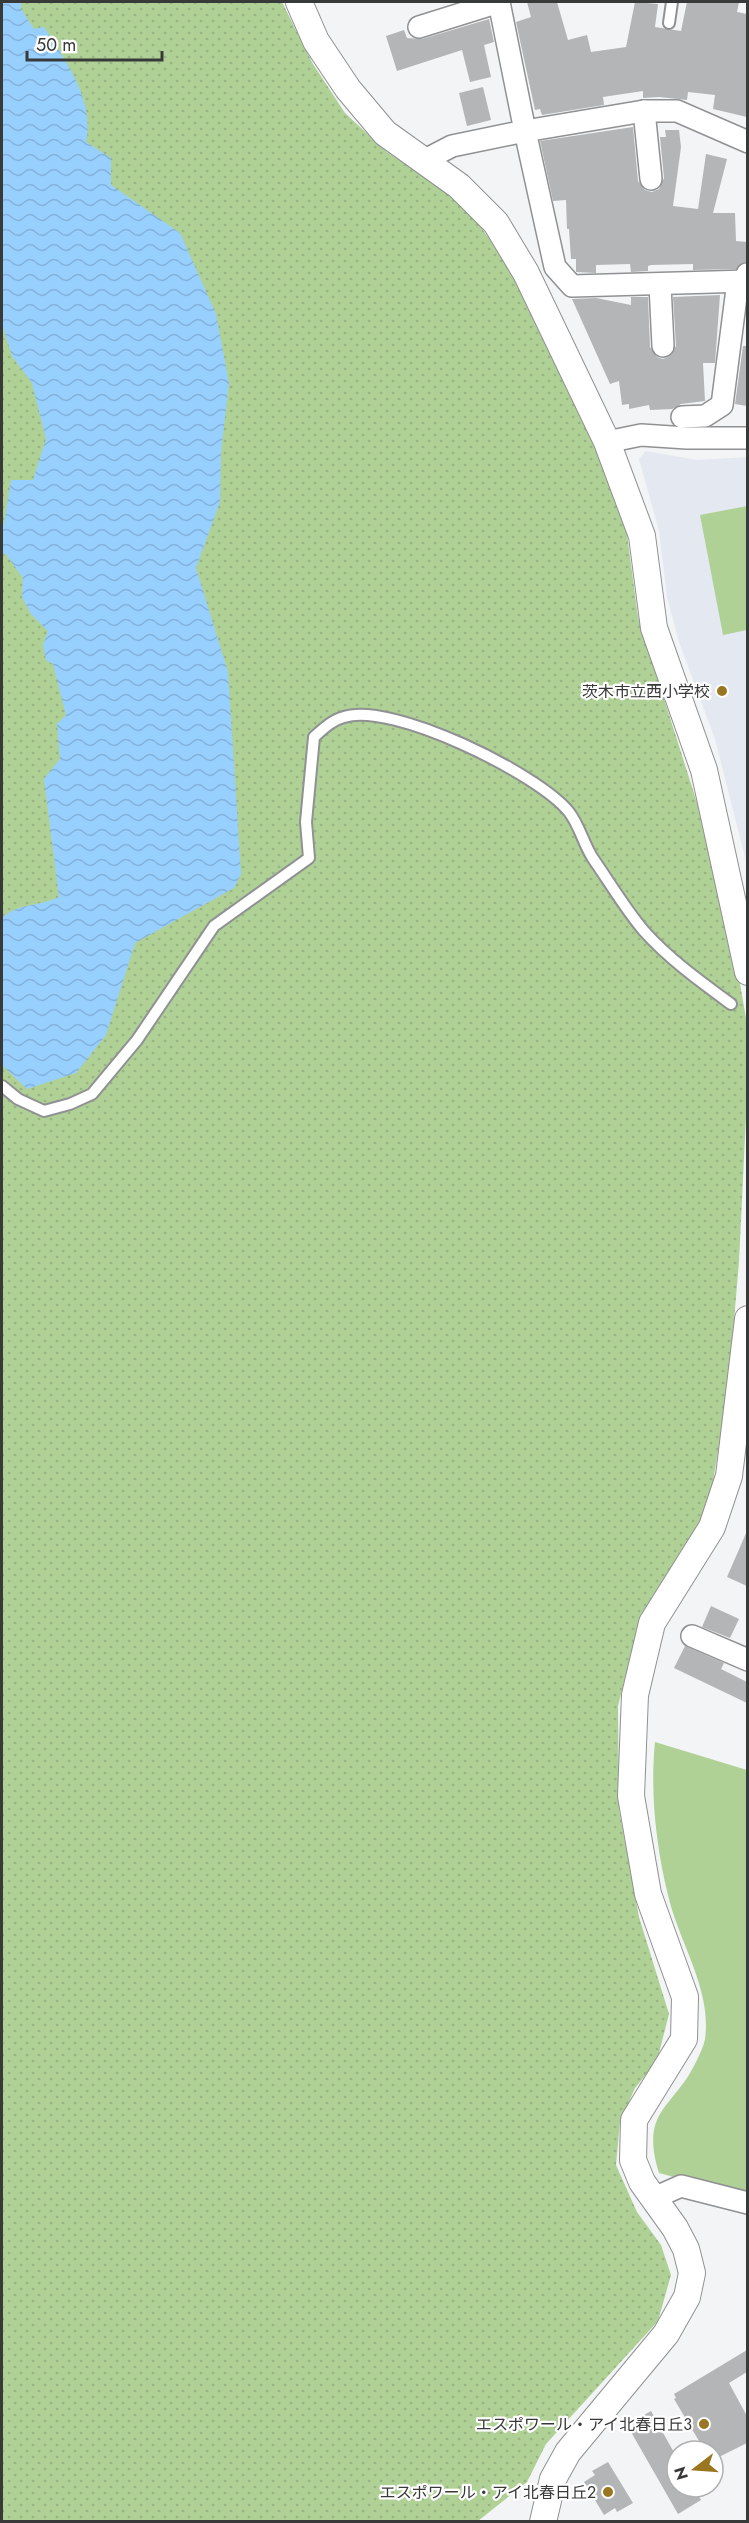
<svg xmlns="http://www.w3.org/2000/svg" width="749" height="2523" font-family="Jost,'Noto Sans JP',sans-serif">
	<defs>
		<pattern id="grass-dots" width="8" height="8" patternUnits="userSpaceOnUse" patternTransform="scale(1.5)"><rect width="8" height="8" fill="#b0d196"/><path d="M2 2h.1M6 6h.1" fill="none" stroke="#98b482" stroke-width="1.8" stroke-linecap="round"/></pattern>
		<pattern id="water-waves" width="16" height="10" patternUnits="userSpaceOnUse" patternTransform="scale(1.5)"><rect width="16" height="10" fill="#97cfff"/><path d="M0 5q4-4 8 0t8 0" fill="none" stroke="#83b2db"/></pattern>
	</defs>
	<rect width="100%" height="100%" fill="#f3f4f6"/>
	<polygon fill="#e4e9f1" points="646,451 697,460 747,457 747,865 715,739 679,642 667,597 659,531 639,459"/>
	<polygon fill="url(#grass-dots)" points="2,2 282,2 313,64 345,113 387,152 445,190 478,223 507,263 549,343 612,479 627,534 638,617 700,812 732,937 747,1024 747,1096 739,1262 728,1390 711,1494 692,1541 641,1614 618,1706 619,1810 639,1917 669,2014 657,2061 635,2088 620,2122 616,2165 637,2212 661,2245 671,2275 658,2321 546,2444 527,2482 478,2521 2,2522"/>
	<g fill="#b0d196">
		<polygon points="747,506 747,630 723,635 700,515"/>
		<path d="M655,1742L747,1770V2197L659,2173C639,2109 675,2108 697,2060C700,2053 704,2046 705,2039C712,1989 679,1943 668,1895C656,1846 650,1792 655,1742Z"/>
	</g>
	<path fill="url(#water-waves)" d="M2,2H21V9L34,29L44,27C65,60 95,100 86,142L111,158V185L180,233L216,314L229,383L221,452L220,502L196,568L228,672L241,874L234,888L135,943L106,1035L76,1073L27,1089L2,1065V918C18,903 38,907 59,897L44,779L60,759L57,724L66,715L53,664L46,660L43,645L48,631L31,614L22,597L23,578L5,553L2,554V527L4,524L11,480H33L46,439L32,383L12,356L2,324Z"/>
	<g fill="#b4b5b7">
		<polygon points="527,2 557,2 568,40 587,35 591,52 626,47 635,2 658,4 655,27 681,31 687,2 739,2 737,12 747,14 747,117 713,109 715,95 688,92 687,100 659,97 643,98 643,91 603,97 604,105 542,115 540,109 535,110 516,22 531,17"/>
		<polygon points="489,19 494,42 484,45 491,77 470,82 462,50 397,71 386,36 404,30 407,38 422,39"/>
		<polygon points="483,87 491,120 467,126 459,93"/>
		<polygon points="633,127 638,181 645,190 652,192 659,189 664,178 660,137 666,137 665,130 679,130 681,147 673,206 698,209 706,154 727,159 713,213 735,213 736,241 747,242 747,262 736,269 693,270 693,264 651,265 648,266 648,271 631,272 630,264 596,265 596,273 576,272 576,259 571,259 569,229 567,229 566,200 553,201 540,141"/>
		<polygon points="720,295 715,363 703,363 705,401 681,404 672,409 650,410 649,405 629,409 629,404 622,405 619,381 610,384 572,299 596,298 631,305 631,297 648,297 650,347 657,357 663,359 670,356 676,346 673,297"/>
		<polygon points="743,346 747,346 747,406 735,404"/>
		<polygon points="747,1531 747,1586 727,1577"/>
		<polygon points="711,1606 739,1619 730,1638 702,1627"/>
		<polygon points="685,1646 724,1663 721,1669 747,1682 747,1703 674,1668"/>
		<polygon points="747,2350 747,2372 729,2383 747,2416 747,2443 713,2460 713,2451 705,2451 674,2399 676,2398 674,2394"/>
		<polygon points="651,2411 677,2458 677,2487 694,2487 701,2500 678,2514 627,2425"/>
		<polygon points="608,2462 633,2503 617,2512 615,2508 604,2515 584,2482 595,2475 592,2471"/>
	</g>
	<g fill="none" stroke-linecap="round" stroke-linejoin="round">
		<g stroke="#909193" stroke-width="14">
			<g id="service">
				<polyline points="669,23 672,2"/>
				<path d="M2,1086L18,1099L44,1111L70,1104L92,1094L137,1040L214,926L309,858L306,822L314,737C323,729 332,720 344,717C391,701 539,774 569,812C580,826 584,846 594,860C610,883 626,910 644,931C669,959 701,982 731,1004"/>
			</g>
		</g>
		<g stroke="#909193" stroke-width="24">
			<g id="minor">
				<polyline points="419,27 499,2 525,131 452,146 425,160"/>
				<polyline points="644,111 651,179"/>
				<polyline points="748,142 677,111 644,111 525,131 555,267 572,286 748,281"/>
				<polyline points="660,285 663,346"/>
				<polyline points="682,417 705,416 722,405 737,289 745,281 747,274"/>
				<polyline points="607,442 641,435 687,438 748,438"/>
				<polyline points="692,1636 748,1660"/>
				<polyline points="654,2198 681,2186 748,2203"/>
			</g>
		</g>
		<g stroke="#909193" stroke-width="28">
			<g id="tertiary">
				<polyline points="299,2 316,41 348,89 385,133 459,186 496,223 526,273 607,442 642,536 654,628 704,770 748,972"/>
				<polyline points="543,2522 553,2479 568,2452 666,2334 687,2297 692,2273 686,2249 675,2228 642,2182 633,2160 634,2120 684,2039 685,1997 648,1894 631,1796 635,1695 652,1623 712,1527 729,1476 748,1319"/>
			</g>
		</g>
		<use href="#service" stroke="#fff" stroke-width="10"/>
		<use href="#minor" stroke="#fff" stroke-width="21"/>
		<use href="#tertiary" stroke="#fff" stroke-width="26"/>
	</g>
	<g fill="#9b7621" stroke="#fff" stroke-width="2">
		<circle cx="722" cy="691" r="6"/>
		<circle cx="704" cy="2424" r="6"/>
		<circle cx="608" cy="2492" r="6"/>
	</g>
	<g text-anchor="middle" dominant-baseline="central" stroke-width="4.5" stroke-linejoin="round" paint-order="stroke">
		<g font-size="16" fill="#383939" stroke="#fff" text-anchor="end">
			<text x="710" y="691">茨木市立西小学校</text>
			<text x="692" y="2424">エスポワール・アイ北春日丘3</text>
			<text x="596" y="2492">エスポワール・アイ北春日丘2</text>
		</g>
	</g>
	<rect width="749" height="2523" fill="none" stroke="#383939" stroke-width="6"/>
	<g transform="translate(695 2469) rotate(253)"><circle r="28" fill="#ffffff" stroke="#afb0b0" stroke-width="1.5"/>
	<path d="M0-4.5L10 22L0 15L-10 22Z" fill="#9b7621"/>
	<text y="-9" font-size="16" font-weight="bold" text-anchor="middle" fill="#383939">N</text>
	</g>
	<path d="M27 51v9h135v-9" fill="none" stroke="#383939" stroke-width="3"/>
	<text x="36" y="51" font-size="18" fill="#383939" stroke="#ffffff" stroke-width="4.5" paint-order="stroke">50 m</text>
</svg>
